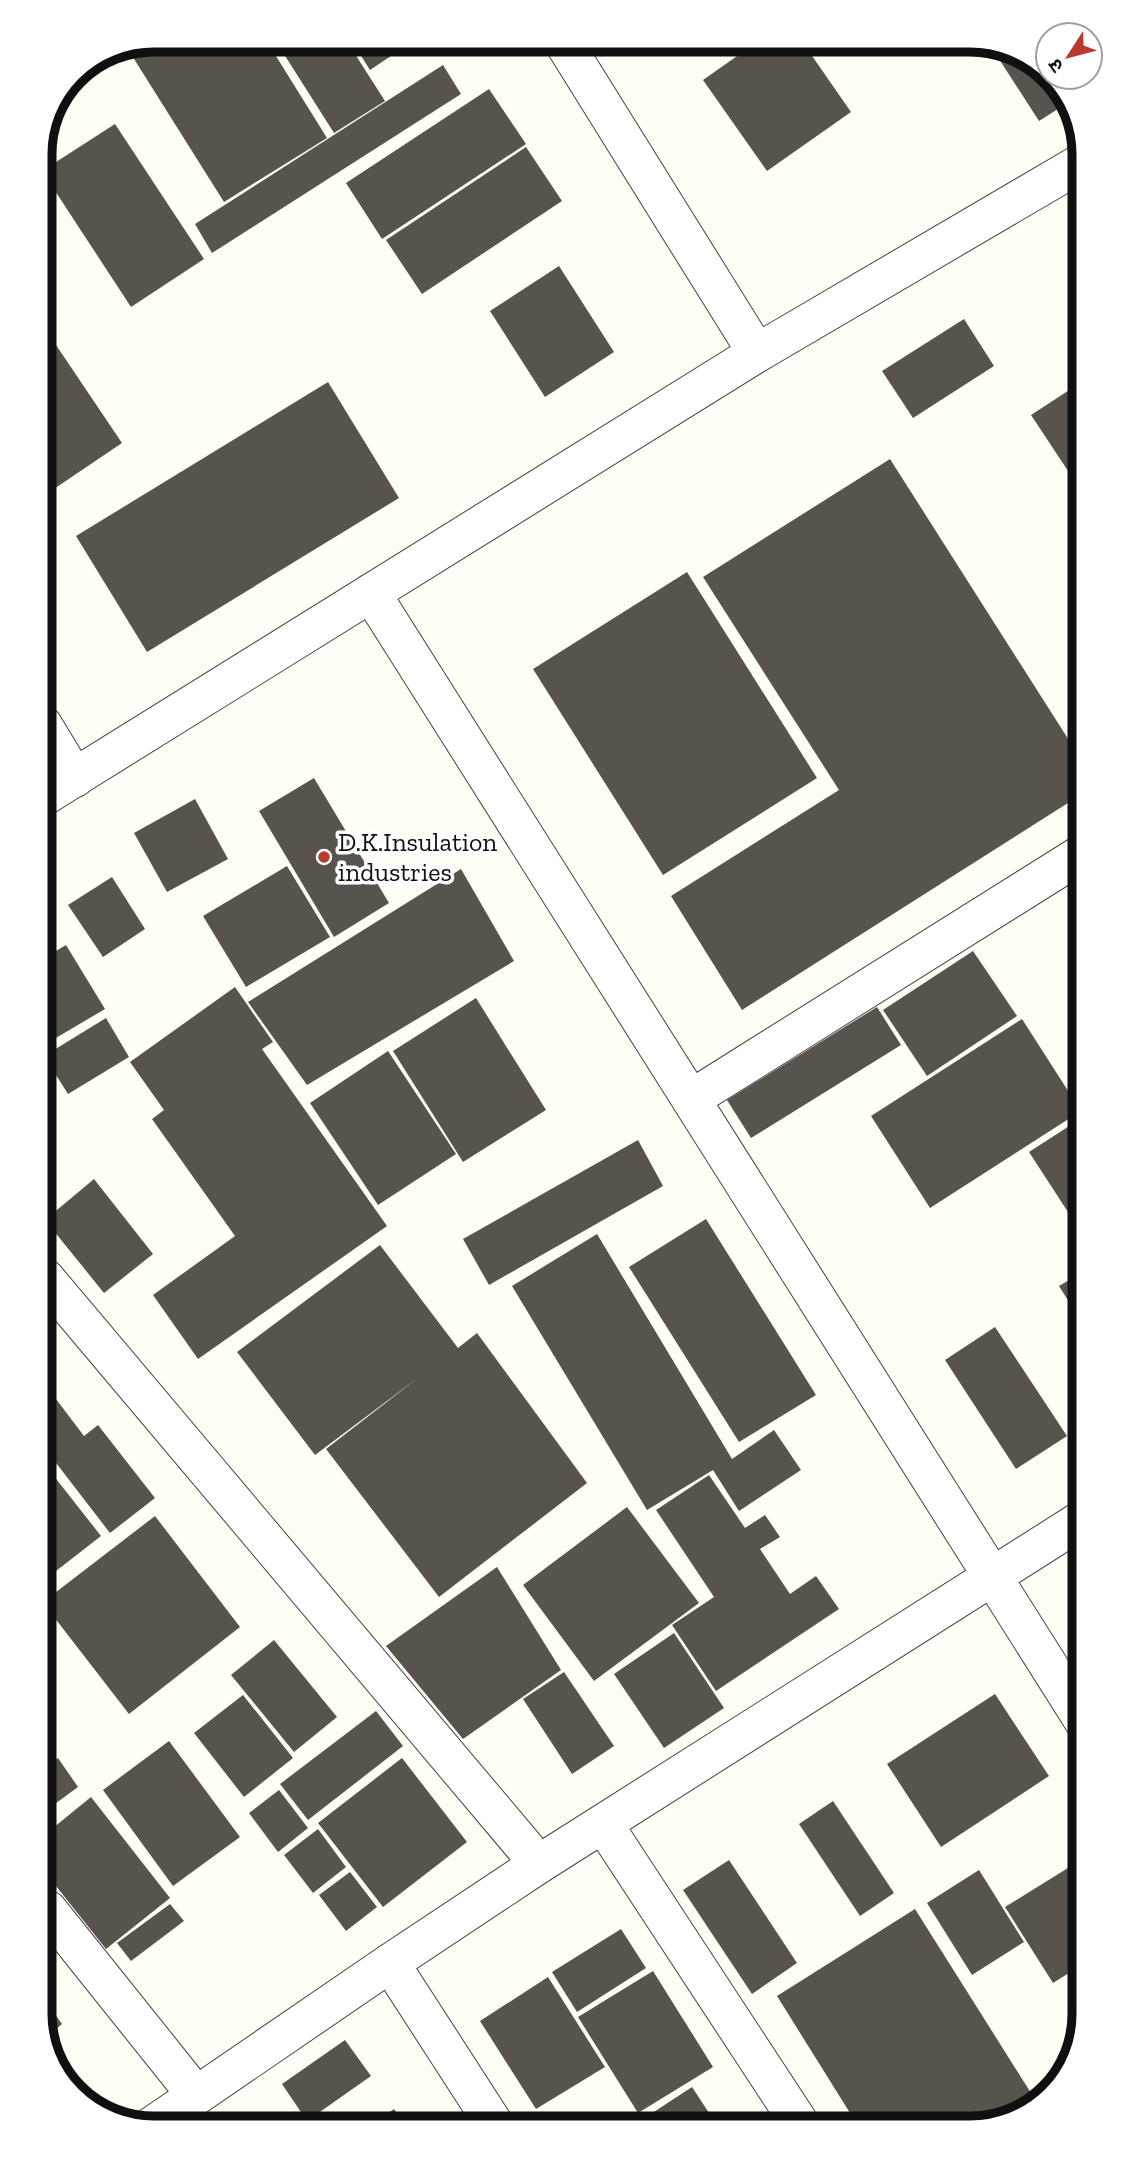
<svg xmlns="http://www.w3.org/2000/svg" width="1125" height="2168" font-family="'Zilla Slab','Noto Sans Devanagari',serif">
	<rect width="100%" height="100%" fill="#fefef5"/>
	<g fill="#59534d">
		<polygon points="154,40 266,40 327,138 224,202 129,51"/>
		<polygon points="275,40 346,40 385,101 334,133"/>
		<polygon points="351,40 415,40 370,70"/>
		<polygon points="760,40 801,40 851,112 767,171 703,80"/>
		<polygon points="990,45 1040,64 1069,102 1039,121"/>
		<polygon points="443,65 461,94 212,253 195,224"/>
		<polygon points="489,89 526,144 382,239 346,183"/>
		<polygon points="115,124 204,259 131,307 42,171"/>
		<polygon points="526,147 562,201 422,294 386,240"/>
		<polygon points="559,266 614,352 545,397 490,311"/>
		<polygon points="964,319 994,366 913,418 882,371"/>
		<polygon points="56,345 122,443 42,497 41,355"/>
		<polygon points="328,382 399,498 147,652 76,536"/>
		<polygon points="1077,385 1078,403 1078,486 1031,415"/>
		<polygon points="890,459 1079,756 1079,796 742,1010 671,896 839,790 703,577"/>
		<polygon points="687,572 817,778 663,875 533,669"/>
		<polygon points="314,778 389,903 334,937 259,811"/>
		<polygon points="195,799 228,859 167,892 134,833"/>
		<polygon points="287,866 330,937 246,987 203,916"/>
		<polygon points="461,869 514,961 307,1085 248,1002"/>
		<polygon points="112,877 145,929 103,957 68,905"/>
		<polygon points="66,945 105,1009 44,1045 44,958"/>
		<polygon points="973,951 1017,1016 927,1076 883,1010"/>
		<polygon points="235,987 273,1042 262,1049 387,1226 198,1359 153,1295 235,1236 152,1119 164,1110 130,1062"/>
		<polygon points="476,998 546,1110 463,1162 393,1051"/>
		<polygon points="877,1007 901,1045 751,1138 727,1100"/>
		<polygon points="106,1018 129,1057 68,1094 44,1056"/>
		<polygon points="1022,1019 1081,1111 930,1208 871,1116"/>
		<polygon points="388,1051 456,1154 378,1205 310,1103"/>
		<polygon points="1077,1121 1081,1126 1081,1232 1029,1152"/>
		<polygon points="638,1140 663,1186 489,1285 463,1239"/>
		<polygon points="94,1179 153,1254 104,1293 45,1220"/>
		<polygon points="706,1219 816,1395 739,1442 629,1267"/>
		<polygon points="597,1234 732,1459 774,1430 801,1470 739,1511 713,1470 647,1510 512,1286"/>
		<polygon points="380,1245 458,1348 477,1333 587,1483 439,1597 326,1449 419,1377 315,1455 237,1352"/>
		<polygon points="1081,1273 1082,1292 1082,1323 1059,1286"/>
		<polygon points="995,1327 1067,1436 1016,1469 945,1360"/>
		<polygon points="56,1399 84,1436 98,1425 155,1498 110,1533 53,1459 46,1465 46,1407"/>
		<polygon points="46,1466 101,1536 47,1578 46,1476"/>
		<polygon points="709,1475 745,1528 765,1515 780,1537 760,1549 790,1594 816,1576 839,1609 716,1691 672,1625 714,1597 656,1510"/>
		<polygon points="627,1507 699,1603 594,1681 523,1585"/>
		<polygon points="155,1516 240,1627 129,1714 47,1608 47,1599"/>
		<polygon points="497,1567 561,1670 463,1739 386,1646"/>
		<polygon points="674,1633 724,1708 664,1748 614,1674"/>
		<polygon points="274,1640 337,1717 294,1752 231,1675"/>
		<polygon points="564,1672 614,1746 572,1774 523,1699"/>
		<polygon points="995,1694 1049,1776 941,1847 887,1764"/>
		<polygon points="243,1695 293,1758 244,1797 194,1733"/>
		<polygon points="376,1711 403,1746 308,1820 280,1784"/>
		<polygon points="169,1741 240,1837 173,1886 103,1790"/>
		<polygon points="58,1758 78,1787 48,1809 48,1765"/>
		<polygon points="402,1758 467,1842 383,1907 318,1823"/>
		<polygon points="279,1790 308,1828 278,1852 249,1813"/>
		<polygon points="91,1797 170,1898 106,1949 48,1876 48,1832"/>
		<polygon points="833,1801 894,1893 860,1916 799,1824"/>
		<polygon points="318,1829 346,1867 313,1893 284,1855"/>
		<polygon points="729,1860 797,1963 752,1994 683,1890"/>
		<polygon points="1076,1863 1084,1876 1085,1963 1053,1983 1005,1907"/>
		<polygon points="979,1870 1024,1942 972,1975 927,1903"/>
		<polygon points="350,1872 377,1907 346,1931 319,1895"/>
		<polygon points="170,1904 184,1921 131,1961 117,1943"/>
		<polygon points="915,1909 1036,2101 1014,2119 855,2121 777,1996"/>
		<polygon points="621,1929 646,1968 577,2012 552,1972"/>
		<polygon points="653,1971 713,2067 638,2113 578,2017"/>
		<polygon points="548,1977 605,2067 536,2109 480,2021"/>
		<polygon points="49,2006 62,2024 49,2035"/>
		<polygon points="345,2040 371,2076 307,2121 282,2084"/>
		<polygon points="692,2087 715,2122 637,2123"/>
		<polygon points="394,2109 405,2125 370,2125"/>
	</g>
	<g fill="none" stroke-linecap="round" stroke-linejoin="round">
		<g stroke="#434343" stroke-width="40">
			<g id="minor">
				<polyline points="562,40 757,353"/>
				<polyline points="371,593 1083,1720"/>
				<polyline points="43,725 75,778"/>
				<polyline points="43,797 757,353 1076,166"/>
				<polyline points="691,1099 1080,855"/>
				<polyline points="45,1278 539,1864"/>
				<polyline points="604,1825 798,2121"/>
				<polyline points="48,1910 196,2095"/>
				<polyline points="390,1963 494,2124"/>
				<polyline points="149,2128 390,1963 539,1864 1083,1519"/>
			</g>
		</g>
		<use href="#minor" stroke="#fff" stroke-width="38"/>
	</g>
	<circle fill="#ba392f" stroke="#fff" stroke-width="2.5" cx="324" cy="857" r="7"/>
	<g text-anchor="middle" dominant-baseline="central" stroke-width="7" stroke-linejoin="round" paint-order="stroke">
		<g font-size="26" fill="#101010" stroke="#fff" text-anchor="start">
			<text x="338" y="842">D.K.Insulation<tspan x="338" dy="30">industries</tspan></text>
		</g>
	</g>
	<path d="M0 0H1125V2168H0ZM154 52H970A102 102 0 0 1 1072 154V2014A102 102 0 0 1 970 2116H154A102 102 0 0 1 52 2014V154A102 102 0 0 1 154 52Z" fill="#fff" fill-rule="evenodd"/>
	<path fill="none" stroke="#101010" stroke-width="9" d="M154 52H970A102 102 0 0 1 1072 154V2014A102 102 0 0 1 970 2116H154A102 102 0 0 1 52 2014V154A102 102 0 0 1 154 52Z"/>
	<g transform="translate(1069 56) rotate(234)"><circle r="33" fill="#ffffff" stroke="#9f9f9f" stroke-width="2"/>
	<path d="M0-5L12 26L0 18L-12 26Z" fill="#ba392f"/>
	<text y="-10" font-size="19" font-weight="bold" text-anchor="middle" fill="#101010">उ</text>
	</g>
</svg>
